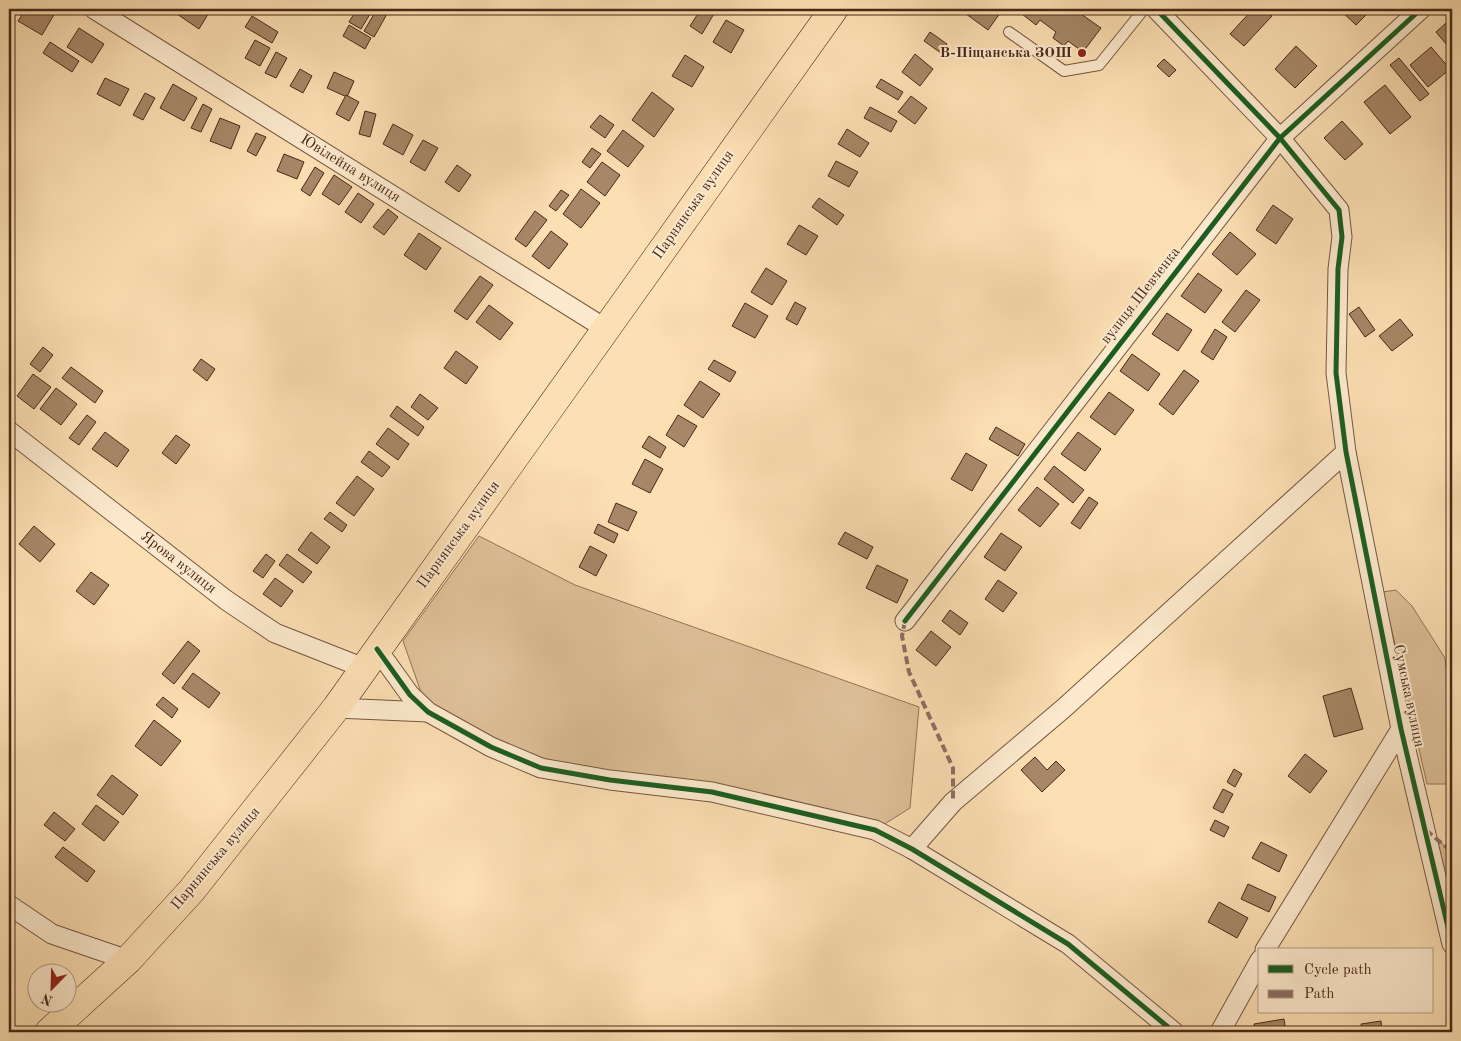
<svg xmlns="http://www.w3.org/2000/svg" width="1461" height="1041" font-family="'Old Standard TT',serif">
	<rect width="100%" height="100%" fill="#fcdfb3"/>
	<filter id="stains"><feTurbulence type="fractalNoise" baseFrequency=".004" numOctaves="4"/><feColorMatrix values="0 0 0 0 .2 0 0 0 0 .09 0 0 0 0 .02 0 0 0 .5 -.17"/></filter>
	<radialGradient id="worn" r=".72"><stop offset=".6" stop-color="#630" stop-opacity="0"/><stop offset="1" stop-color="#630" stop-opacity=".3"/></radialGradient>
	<g fill="#dec098" stroke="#947458">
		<polygon points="479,536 575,585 919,707 910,808 875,830 541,768 428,712 403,641"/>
		<polygon points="1396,590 1412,606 1445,658 1452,721 1452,784 1427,784 1383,592"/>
		<polygon points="1424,828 1452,852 1452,944"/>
	</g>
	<g fill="#a78768" stroke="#4a2817">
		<polygon points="26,9 48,9 55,13 42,35 18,21"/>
		<polygon points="180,9 207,9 210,11 199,29 177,14"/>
		<polygon points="357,9 373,9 361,29 349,22"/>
		<polygon points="377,9 387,14 374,37 364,31"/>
		<polygon points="701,9 709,9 715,12 702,34 690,26"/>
		<polygon points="963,9 1003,9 988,30 962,11"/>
		<polygon points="1025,9 1074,9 1101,28 1083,52 1068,41 1064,46 1053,38 1056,32 1040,20 1036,25 1022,14"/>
		<polygon points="1253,9 1263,9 1272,16 1244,46 1230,34"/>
		<polygon points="1339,9 1372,9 1356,25"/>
		<polygon points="252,16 278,32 272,43 245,27"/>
		<polygon points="726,20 744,30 731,53 713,42"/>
		<polygon points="1446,23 1452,31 1452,51 1436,32"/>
		<polygon points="349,25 371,38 365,49 343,36"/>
		<polygon points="79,28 104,44 92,63 67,47"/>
		<polygon points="930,32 947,44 941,53 924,41"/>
		<polygon points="255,40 270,48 260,66 245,58"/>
		<polygon points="50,42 79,61 72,72 43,53"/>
		<polygon points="1296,46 1317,66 1295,88 1275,69"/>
		<polygon points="1431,47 1450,69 1428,87 1410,65"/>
		<polygon points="276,52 287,58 276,78 265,73"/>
		<polygon points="915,54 933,69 920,86 902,72"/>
		<polygon points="685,55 704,67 692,87 672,76"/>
		<polygon points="1399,58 1429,94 1420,101 1390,65"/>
		<polygon points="1164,59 1176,70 1169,77 1157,66"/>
		<polygon points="300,69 312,76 303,93 290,86"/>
		<polygon points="334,72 354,81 347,97 327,88"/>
		<polygon points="105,78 129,89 120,106 97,94"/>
		<polygon points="881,79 903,92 898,100 876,87"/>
		<polygon points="173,84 197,98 184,121 160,108"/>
		<polygon points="1385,85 1411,117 1390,134 1364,102"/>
		<polygon points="652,92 674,109 654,137 632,120"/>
		<polygon points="145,93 155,98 143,120 133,115"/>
		<polygon points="346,95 359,102 349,121 336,114"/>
		<polygon points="911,96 927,108 915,124 898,112"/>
		<polygon points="203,104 212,109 201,132 191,128"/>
		<polygon points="870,107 897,121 891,132 864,118"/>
		<polygon points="365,111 376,114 370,137 359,134"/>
		<polygon points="600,115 614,125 605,138 590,127"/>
		<polygon points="220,118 240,126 231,149 210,141"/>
		<polygon points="1342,121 1363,144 1345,160 1324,138"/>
		<polygon points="393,124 413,135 403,155 383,144"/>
		<polygon points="847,129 869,143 860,157 838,144"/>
		<polygon points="623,130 644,146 628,167 607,151"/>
		<polygon points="256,133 266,137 256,156 247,151"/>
		<polygon points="423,140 438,148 425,171 410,162"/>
		<polygon points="592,148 601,154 590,168 582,162"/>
		<polygon points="284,154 304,162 297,179 277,171"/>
		<polygon points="836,161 858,172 849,187 828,176"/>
		<polygon points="602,162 620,175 605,196 587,182"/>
		<polygon points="457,165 471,175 459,192 445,182"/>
		<polygon points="315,167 324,173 310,196 301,190"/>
		<polygon points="334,175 352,187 339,205 322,194"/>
		<polygon points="581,189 600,203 581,228 563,214"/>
		<polygon points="561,190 569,195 556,211 549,206"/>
		<polygon points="358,193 374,204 361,223 345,212"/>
		<polygon points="819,198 844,215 837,225 812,207"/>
		<polygon points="1273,205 1293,219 1276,244 1256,230"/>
		<polygon points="388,209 398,217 384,235 373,227"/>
		<polygon points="535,211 547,220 526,247 515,239"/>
		<polygon points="799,225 818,236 806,255 787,244"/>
		<polygon points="551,231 568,244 549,269 532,256"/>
		<polygon points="1230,232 1256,254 1237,275 1212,254"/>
		<polygon points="419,233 441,248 426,270 404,255"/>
		<polygon points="766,268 787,281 772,305 751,292"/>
		<polygon points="1198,273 1222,290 1205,313 1181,296"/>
		<polygon points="480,276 493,285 467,320 454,311"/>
		<polygon points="1246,290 1260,300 1235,332 1222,322"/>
		<polygon points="795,302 806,308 797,325 786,319"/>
		<polygon points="745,303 768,316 755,338 732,326"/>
		<polygon points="489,305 513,323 500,340 476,322"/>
		<polygon points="1359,307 1375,330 1365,337 1349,314"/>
		<polygon points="1167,313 1192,330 1178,351 1152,334"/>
		<polygon points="1400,319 1413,335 1392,351 1379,336"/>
		<polygon points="1215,329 1227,337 1213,360 1201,352"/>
		<polygon points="43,347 53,355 40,372 30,364"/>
		<polygon points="456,351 478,367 466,384 444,368"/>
		<polygon points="1132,354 1160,374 1148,391 1120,371"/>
		<polygon points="201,359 215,369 207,381 193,370"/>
		<polygon points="714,360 736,372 730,382 708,369"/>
		<polygon points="71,367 103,391 95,403 62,378"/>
		<polygon points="1184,370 1199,381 1173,415 1159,404"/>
		<polygon points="33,374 51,387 34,409 17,396"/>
		<polygon points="700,381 720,394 703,418 684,405"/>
		<polygon points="56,388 77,404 61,425 40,409"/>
		<polygon points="1109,392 1134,410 1115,435 1090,417"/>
		<polygon points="420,394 438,408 428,420 411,407"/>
		<polygon points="397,406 424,427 418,436 390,416"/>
		<polygon points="87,415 96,422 79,445 69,438"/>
		<polygon points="678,415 697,426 684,447 666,435"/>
		<polygon points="996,427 1025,444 1018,456 989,439"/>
		<polygon points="388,428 409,444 398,460 376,444"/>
		<polygon points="105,432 129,450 117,467 92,449"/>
		<polygon points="1078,432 1101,449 1085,471 1061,454"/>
		<polygon points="176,435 190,445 176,464 162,453"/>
		<polygon points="649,436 666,447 660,458 642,447"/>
		<polygon points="369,451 390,467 382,477 361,462"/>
		<polygon points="966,453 987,465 972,491 951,479"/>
		<polygon points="645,459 663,469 650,493 632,484"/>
		<polygon points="1054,466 1084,490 1073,503 1044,479"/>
		<polygon points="357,476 374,489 354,516 336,503"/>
		<polygon points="1037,487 1059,504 1040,527 1018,510"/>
		<polygon points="1089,497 1098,503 1080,529 1071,523"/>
		<polygon points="616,503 637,512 628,531 608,522"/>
		<polygon points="330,512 347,525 342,532 324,519"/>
		<polygon points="598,524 618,534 614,543 594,533"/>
		<polygon points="34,526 55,544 40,562 19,544"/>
		<polygon points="311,532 330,547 317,564 298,550"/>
		<polygon points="845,532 873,547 867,559 838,544"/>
		<polygon points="1001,533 1022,547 1005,571 984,557"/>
		<polygon points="590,546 607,555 596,576 579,567"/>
		<polygon points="266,554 275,561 263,578 253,571"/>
		<polygon points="287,554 312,572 303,583 279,565"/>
		<polygon points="877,565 908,580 897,603 866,588"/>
		<polygon points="91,572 109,585 94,605 76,591"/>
		<polygon points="275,578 293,591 281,607 263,594"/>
		<polygon points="998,580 1017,593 1003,612 985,599"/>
		<polygon points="950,610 968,623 960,635 942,621"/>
		<polygon points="931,631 951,647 936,666 916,650"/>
		<polygon points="188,641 200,651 174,684 162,674"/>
		<polygon points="193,673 220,693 209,708 182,688"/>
		<polygon points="1351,688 1363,729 1334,737 1323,696"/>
		<polygon points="163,697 178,709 172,718 156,705"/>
		<polygon points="154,720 181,741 161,766 135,746"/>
		<polygon points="1305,754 1327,771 1310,793 1288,776"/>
		<polygon points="1035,757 1047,770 1056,761 1065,770 1042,792 1021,770"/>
		<polygon points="1234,769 1242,774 1235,787 1227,782"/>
		<polygon points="112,775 138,795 123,815 97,795"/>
		<polygon points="1223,789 1233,794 1223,813 1213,808"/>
		<polygon points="96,805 119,822 104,841 82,824"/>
		<polygon points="54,812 75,829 65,841 44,825"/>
		<polygon points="1215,820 1229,827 1224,837 1210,830"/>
		<polygon points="1261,842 1287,855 1279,872 1252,858"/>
		<polygon points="63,847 95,871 87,882 55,857"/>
		<polygon points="1248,884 1276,897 1269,912 1241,899"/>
		<polygon points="1219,902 1248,918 1237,938 1208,922"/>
		<polygon points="1284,1019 1286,1032 1256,1032 1254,1024"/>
		<polygon points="1381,1021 1382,1032 1362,1032 1361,1024"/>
	</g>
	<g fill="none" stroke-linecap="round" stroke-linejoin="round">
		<g stroke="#76563e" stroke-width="12">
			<polyline id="lane" points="1009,32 1064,71 1099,65 1144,9"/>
		</g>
		<g stroke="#76563e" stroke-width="21">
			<g id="street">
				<polyline points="94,9 606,329"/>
				<polyline points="1156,9 1280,138 1339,210 1342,237 1338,269 1336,373 1346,452 1401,729 1452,944"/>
				<polyline points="9,431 226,600 275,633 364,668"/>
				<polyline points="905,621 1280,138 1421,9"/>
				<polyline points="377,649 410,695 428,712 491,747 541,768 610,780 712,792 875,830 912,849 1068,944 1174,1032"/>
				<polyline points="336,708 428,712"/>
				<polyline points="912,849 953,802 1064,708 1346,452"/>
				<polyline points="9,905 52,934 128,960"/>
				<polyline points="1265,950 1401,729"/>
				<polyline points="1220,1032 1260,960"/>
			</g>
		</g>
		<g stroke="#4a2817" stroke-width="29">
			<polyline id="primary" points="49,1032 128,960 192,890 336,708 834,9"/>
		</g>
		<use href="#lane" stroke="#fdeace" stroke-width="10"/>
		<use href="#street" stroke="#fdeace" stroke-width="19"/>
		<use href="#primary" stroke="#fcdfb3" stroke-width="28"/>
		<g stroke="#8d6e63" stroke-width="4" stroke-dasharray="8 4" stroke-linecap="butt">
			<polyline points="905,621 902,636 909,672 953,768 953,802"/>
			<polyline points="1426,830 1452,852"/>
		</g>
		<g stroke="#fdeace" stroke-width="8">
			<g id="cycleway">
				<polyline points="1156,9 1280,138 1339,210 1342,237 1338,269 1336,373 1346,452 1401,729 1452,944"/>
				<polyline points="905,621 1280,138 1421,9"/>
				<polyline points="377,649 410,695 428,712 491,747 541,768 610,780 712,792 875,830 912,849 1068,944 1174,1032"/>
			</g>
		</g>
		<use href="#cycleway" stroke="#1b5e20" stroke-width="5"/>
	</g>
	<circle fill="#8f2418" stroke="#fdeace" stroke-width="2" cx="1082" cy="53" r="5"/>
	<g text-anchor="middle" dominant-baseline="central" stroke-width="4" stroke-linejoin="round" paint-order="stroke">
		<g font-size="15" font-weight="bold" fill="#4a2817" stroke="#fdeace" text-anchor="end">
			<text x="1072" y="53">В-Піщанська ЗОШ</text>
		</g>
		<g font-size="15" fill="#4a2817" stroke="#fdeace">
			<text transform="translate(350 169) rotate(32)">Ювілейна вулиця</text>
			<text transform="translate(694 205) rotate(-55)">Парнянська вулиця</text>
			<text transform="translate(1141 296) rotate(-52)">вулиця Шевченка</text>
			<text transform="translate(459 535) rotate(-54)">Парнянська вулиця</text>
			<text transform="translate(178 563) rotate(38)">Ярова вулиця</text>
			<text transform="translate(1408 696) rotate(78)">Сумська вулиця</text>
			<text transform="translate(216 859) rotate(-50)">Парнянська вулиця</text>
		</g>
	</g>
	<rect width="1461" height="1041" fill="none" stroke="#fcdfb3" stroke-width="30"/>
	<rect x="10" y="10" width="1441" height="1021" fill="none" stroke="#4a2817" stroke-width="2.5"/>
	<rect x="15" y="15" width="1431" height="1011" fill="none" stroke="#4a2817"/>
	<rect x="1258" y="948" width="175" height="65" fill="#fdeace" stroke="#b59c85"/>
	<rect x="1268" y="965" width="25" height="8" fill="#1b5e20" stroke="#b59c85"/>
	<text x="1304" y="974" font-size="15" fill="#4a2817">Cycle path</text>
	<rect x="1268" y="990" width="25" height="8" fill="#8d6e63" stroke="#b59c85"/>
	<text x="1304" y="998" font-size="15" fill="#4a2817">Path</text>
	<g transform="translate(52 988) rotate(203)"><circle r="24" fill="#fdeace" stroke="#b59c85"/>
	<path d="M0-4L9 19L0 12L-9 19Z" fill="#8f2418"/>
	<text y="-8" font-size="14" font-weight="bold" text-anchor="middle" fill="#4a2817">N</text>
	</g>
	<rect width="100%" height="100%" filter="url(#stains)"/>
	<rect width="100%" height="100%" fill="url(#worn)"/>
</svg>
